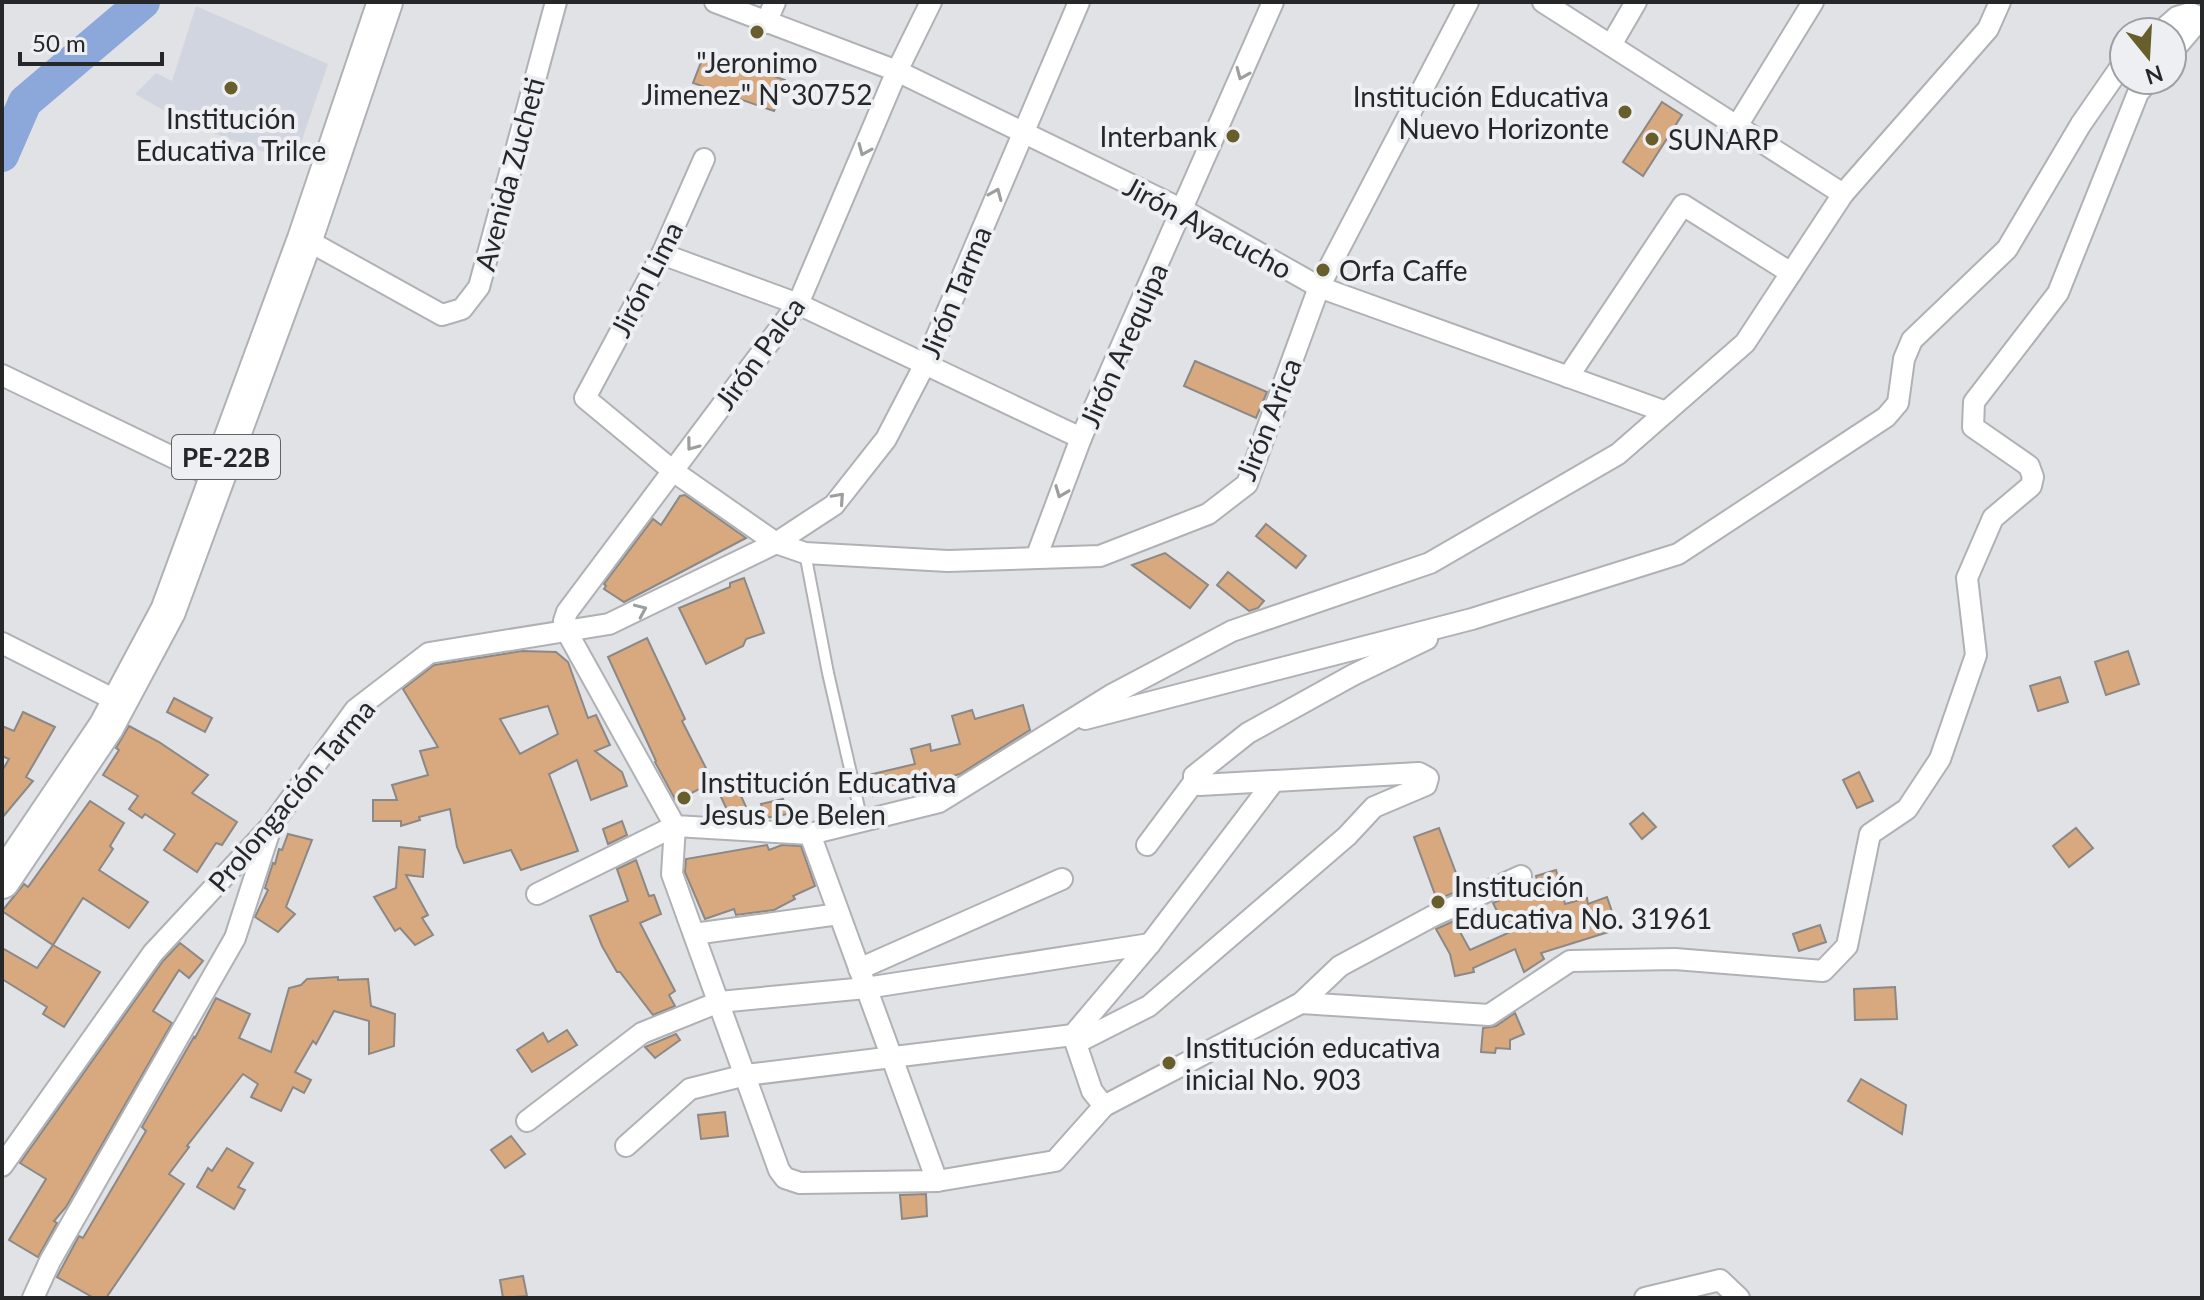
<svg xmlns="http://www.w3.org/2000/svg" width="2204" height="1300" font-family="Lato,sans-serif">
	<rect width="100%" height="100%" fill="#e0e2e5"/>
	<polygon fill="#d1d5e0" points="196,6 328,64 294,163 186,123 135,94 156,73 172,81"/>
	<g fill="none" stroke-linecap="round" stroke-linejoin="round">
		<polyline stroke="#8ca7d9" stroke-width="34" points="2,155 25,102 143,2"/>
	</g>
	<g fill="#d8a97f" stroke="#8b8886" stroke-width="2" fill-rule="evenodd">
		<polygon points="705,52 785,80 774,111 693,83"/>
		<polygon points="1662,102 1682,115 1643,176 1623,162"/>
		<polygon points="1195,361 1267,392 1256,418 1184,386"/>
		<polygon points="685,495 746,538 624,602 604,589 606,586 604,584 653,519 661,525 680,496"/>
		<polygon points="1266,524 1306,556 1296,568 1256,536"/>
		<polygon points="1165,553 1208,585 1190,608 1132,565"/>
		<polygon points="1228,572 1264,601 1258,608 1249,611 1217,585"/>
		<polygon points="744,578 764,633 746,639 743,646 706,664 679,608 730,587 730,583"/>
		<polygon points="647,638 685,719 682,721 713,782 676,801 655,762 656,761 608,657"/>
		<path d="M522,651L556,652L568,662L588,718L596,715L610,745L595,751L622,772L627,786L591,800L577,760L549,774L578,851L521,870L511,850L464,863L457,847L450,809L419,817L420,820L401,826V821H373V800H397L392,785L428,775L420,751L438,747L403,689L434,665ZM548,706L558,734L520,754L500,719Z"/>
		<polygon points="2128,651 2139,684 2106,695 2095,662"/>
		<polygon points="2060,677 2068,702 2038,711 2030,686"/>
		<polygon points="174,698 212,718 205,732 167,712"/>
		<polygon points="1023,705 1030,730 960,774 873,796 871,791 864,793 860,777 915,764 911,749 930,744 931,751 960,744 952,716 972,710 975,719"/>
		<polygon points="23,712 55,727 26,777 33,781 2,818 2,771 9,759 2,756 2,726 14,731"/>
		<polygon points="129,726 159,742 208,775 192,793 237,822 222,845 216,843 197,872 164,850 175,834 145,814 142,818 129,809 138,796 103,775 119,750 116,748"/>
		<polygon points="1859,772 1873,801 1857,808 1843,780"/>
		<polygon points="737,787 751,818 730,816 720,795"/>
		<polygon points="783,799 788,814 765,818 761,804"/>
		<polygon points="90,801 124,823 110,846 113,849 99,870 148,902 129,928 83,898 53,945 2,911 24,884 28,887"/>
		<polygon points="1643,813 1656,827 1642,839 1630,824"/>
		<polygon points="622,821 627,835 608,844 603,829"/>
		<polygon points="1439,828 1462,889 1437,900 1414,837"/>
		<polygon points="2076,828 2093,848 2069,867 2053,846"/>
		<polygon points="288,834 312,840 286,907 295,914 278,932 255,917 268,890 265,888 273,863 275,864 279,849 282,850"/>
		<polygon points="767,845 769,850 782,845 801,846 815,886 793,896 795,899 774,910 736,915 734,909 705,919 685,872 686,859"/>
		<polygon points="399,847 425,850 423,877 406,875 428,915 422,918 433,935 415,945 400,928 395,931 374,897 396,888"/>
		<polygon points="636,860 649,896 654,895 661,914 640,923 675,991 669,995 675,1006 653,1015 620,972 617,972 602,946 590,916 628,901 617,869"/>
		<polygon points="1556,870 1565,904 1587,898 1588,904 1607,897 1618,929 1541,953 1544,959 1524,972 1515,949 1473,968 1474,972 1455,976 1450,954 1436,929 1454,921 1470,950 1508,933 1493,903 1538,884 1536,876"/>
		<polygon points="1820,925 1826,942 1799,951 1793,934"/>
		<polygon points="180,943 203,961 189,978 179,970 153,1011 172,1023 66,1207 54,1221 57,1223 38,1257 9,1240 46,1179 20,1163 163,961"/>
		<polygon points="53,945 100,972 64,1027 43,1014 47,1007 2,979 2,948 37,968"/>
		<polygon points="338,977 338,980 368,979 371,1006 395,1014 394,1046 369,1054 369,1021 334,1011 316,1044 313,1041 295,1072 311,1080 304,1093 293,1087 281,1111 251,1097 258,1084 243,1074 187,1146 189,1147 169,1174 184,1184 106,1298 94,1298 57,1277 79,1236 83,1238 146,1131 142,1127 194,1037 195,1038 216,998 250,1014 239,1038 271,1052 289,988 301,985 307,979"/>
		<polygon points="1895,987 1897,1019 1855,1020 1854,989"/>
		<polygon points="1515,1013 1524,1034 1510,1040 1510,1049 1496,1048 1495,1053 1481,1052 1483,1028 1496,1026"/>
		<polygon points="567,1030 577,1045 532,1072 517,1050 543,1033 548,1042"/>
		<polygon points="676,1034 680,1040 655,1058 645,1047"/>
		<polygon points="1861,1079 1906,1105 1902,1134 1848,1101"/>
		<polygon points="725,1112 728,1136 701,1139 698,1115"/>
		<polygon points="511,1136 525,1154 505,1168 491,1150"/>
		<polygon points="227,1148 253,1163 238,1187 245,1190 234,1209 197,1187 208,1168 212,1171"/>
		<polygon points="926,1194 927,1216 902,1219 900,1195"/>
		<polygon points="523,1276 527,1296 503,1298 500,1280"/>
	</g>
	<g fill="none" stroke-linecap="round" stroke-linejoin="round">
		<g stroke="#b0b1b5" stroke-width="14">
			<polyline id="service" points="805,553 828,673 862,821"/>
		</g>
		<g stroke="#b0b1b5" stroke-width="24">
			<g id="minor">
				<polyline points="715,2 897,71 1183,210 1319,287 1666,412"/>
				<polyline points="931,2 897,71 798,304 567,612 564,621 567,632 675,826 810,834 939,802 1113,694 1232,631 1430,563 1618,454 1745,343 1843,194 1988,29 2000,2"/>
				<polyline points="1543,2 1843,194"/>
				<polyline points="766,23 775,2"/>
				<polyline points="2160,32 2177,17 2190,13 2197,16 2195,25 2172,52"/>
				<polyline points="1611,45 1636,2"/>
				<polyline points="1737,126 1813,2"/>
				<polyline points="704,159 662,254 585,398 673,471 776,543 805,553 948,561 1100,556 1208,514 1247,484 1319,287 1468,2"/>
				<polyline points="305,239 442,315 462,309 479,287 556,2"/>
				<polyline points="662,254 798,304 1081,438"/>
				<polyline points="2,375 218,479"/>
				<polyline points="1568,377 1683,205 1791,273"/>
				<polyline points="1036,558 1081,438 1273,2"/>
				<polyline points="2,643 119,702"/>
				<polyline points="1085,719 1472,619 1678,554 1886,417 1898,403 1904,359 1912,340 2007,249 2081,124 2124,62"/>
				<polyline points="675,826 672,874 779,1170 785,1178 800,1183 937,1181 1055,1161 1104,1106 1301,1003 1340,966 1433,916 1521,876"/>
				<polyline points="810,834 937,1181"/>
				<polyline points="1147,845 1194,782 1194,776 1248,733 1353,675 1427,639"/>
				<polyline points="537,894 675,826"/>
				<polyline points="694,934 839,914"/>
				<polyline points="859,969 1062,879"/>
				<polyline points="1301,1003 1489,1015 1570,961 1675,959 1823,971 1847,946 1870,834 1907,809 1940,759 1976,655 1967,578 1993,518 2031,486 2033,477 2029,466 1973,427 1974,402 2058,293 2138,93 2149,80"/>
				<polyline points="1076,1043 1149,1006 1347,836 1374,807 1426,785 1428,778 1419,773 1200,785 1194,782"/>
				<polyline points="1104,1106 1092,1091 1073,1035 1150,944 1274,781"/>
				<polyline points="527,1121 642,1033 719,1002 866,988 1150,944"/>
				<polyline points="626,1146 690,1089 746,1075 1073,1035"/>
				<polyline points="2,1166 153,953 271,826 355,710 429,653 609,624 776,543 834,505 886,439 925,364 1079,2"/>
				<polyline points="33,1298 50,1261 235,938 269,833"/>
				<polyline points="1645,1298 1720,1280 1739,1298"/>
			</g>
		</g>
		<g stroke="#b0b1b5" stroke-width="38">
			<polyline id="trunk" points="2,881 106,727 168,611 305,239 385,2"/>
		</g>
		<use href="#service" stroke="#fff" stroke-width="10"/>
		<use href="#minor" stroke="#fff" stroke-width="20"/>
		<use href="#trunk" stroke="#fff" stroke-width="34"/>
	</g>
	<defs><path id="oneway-chevron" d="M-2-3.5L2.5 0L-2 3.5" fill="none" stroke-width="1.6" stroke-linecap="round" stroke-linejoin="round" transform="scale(2)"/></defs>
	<g stroke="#9d9e9e">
		<use href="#oneway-chevron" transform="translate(1242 74) rotate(113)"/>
		<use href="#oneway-chevron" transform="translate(864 150) rotate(113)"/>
		<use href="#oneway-chevron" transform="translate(996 194) rotate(-67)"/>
		<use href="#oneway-chevron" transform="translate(692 445) rotate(127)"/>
		<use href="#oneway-chevron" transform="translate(1061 492) rotate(111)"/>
		<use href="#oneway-chevron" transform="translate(839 498) rotate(-48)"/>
		<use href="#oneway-chevron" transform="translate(641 610) rotate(-24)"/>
	</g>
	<g fill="#675e2b" stroke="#edeff3" stroke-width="3">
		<circle cx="757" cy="32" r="8"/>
		<circle cx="231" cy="88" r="8"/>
		<circle cx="1625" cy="112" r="8"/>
		<circle cx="1233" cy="136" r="8"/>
		<circle cx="1652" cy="139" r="8"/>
		<circle cx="1323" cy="270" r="8"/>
		<circle cx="684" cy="798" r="8"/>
		<circle cx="1438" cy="902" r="8"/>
		<circle cx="1169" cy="1063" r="8"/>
	</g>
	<g text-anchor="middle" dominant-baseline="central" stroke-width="8" stroke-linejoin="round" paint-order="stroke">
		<rect fill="#edeff3" stroke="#626365" stroke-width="2" x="172" y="435" width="108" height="44" rx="6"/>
		<g font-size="26" font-weight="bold" fill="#262728">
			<text x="226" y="457">PE-22B</text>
		</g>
		<g font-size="28" fill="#262728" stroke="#edeff3" text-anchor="start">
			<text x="757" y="62" text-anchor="middle">"Jeronimo<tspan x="757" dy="32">Jimenez" N°30752</tspan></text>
			<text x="1609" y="96" text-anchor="end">Institución Educativa<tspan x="1609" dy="32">Nuevo Horizonte</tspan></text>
			<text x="231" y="118" text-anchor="middle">Institución<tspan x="231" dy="32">Educativa Trilce</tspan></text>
			<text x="1217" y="136" text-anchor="end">Interbank</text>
			<text x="1668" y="139">SUNARP</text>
			<text x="1339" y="270">Orfa Caffe</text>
			<text x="700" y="782">Institución Educativa<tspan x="700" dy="32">Jesus De Belen</tspan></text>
			<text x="1454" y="886">Institución<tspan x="1454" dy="32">Educativa No. 31961</tspan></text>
			<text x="1185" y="1047">Institución educativa<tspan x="1185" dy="32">inicial No. 903</tspan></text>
		</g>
		<g font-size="28" fill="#262728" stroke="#edeff3">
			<text transform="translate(509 174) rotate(-75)">Avenida Zucheti</text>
			<text transform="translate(1208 227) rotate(28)">Jirón Ayacucho</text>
			<text transform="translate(646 279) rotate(-63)">Jirón Lima</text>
			<text transform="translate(955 292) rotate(-67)">Jirón Tarma</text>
			<text transform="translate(1123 345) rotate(-66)">Jirón Arequipa</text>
			<text transform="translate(759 353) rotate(-54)">Jirón Palca</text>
			<text transform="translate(1268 419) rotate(-68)">Jirón Arica</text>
			<text transform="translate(291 795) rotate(-50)">Prolongación Tarma</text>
		</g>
	</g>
	<rect width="2204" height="1300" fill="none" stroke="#262728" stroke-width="8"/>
	<g transform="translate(2148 56) rotate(162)"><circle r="38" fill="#edeff3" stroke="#9d9fa2" stroke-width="2"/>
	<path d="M0-6L14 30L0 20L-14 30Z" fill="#675e2b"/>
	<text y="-12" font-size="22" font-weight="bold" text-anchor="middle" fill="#262728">N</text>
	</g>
	<path d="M20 52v12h142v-12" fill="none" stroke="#262728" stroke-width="4"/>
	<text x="32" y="52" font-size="24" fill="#262728" stroke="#edeff3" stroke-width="6" paint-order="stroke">50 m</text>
</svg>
